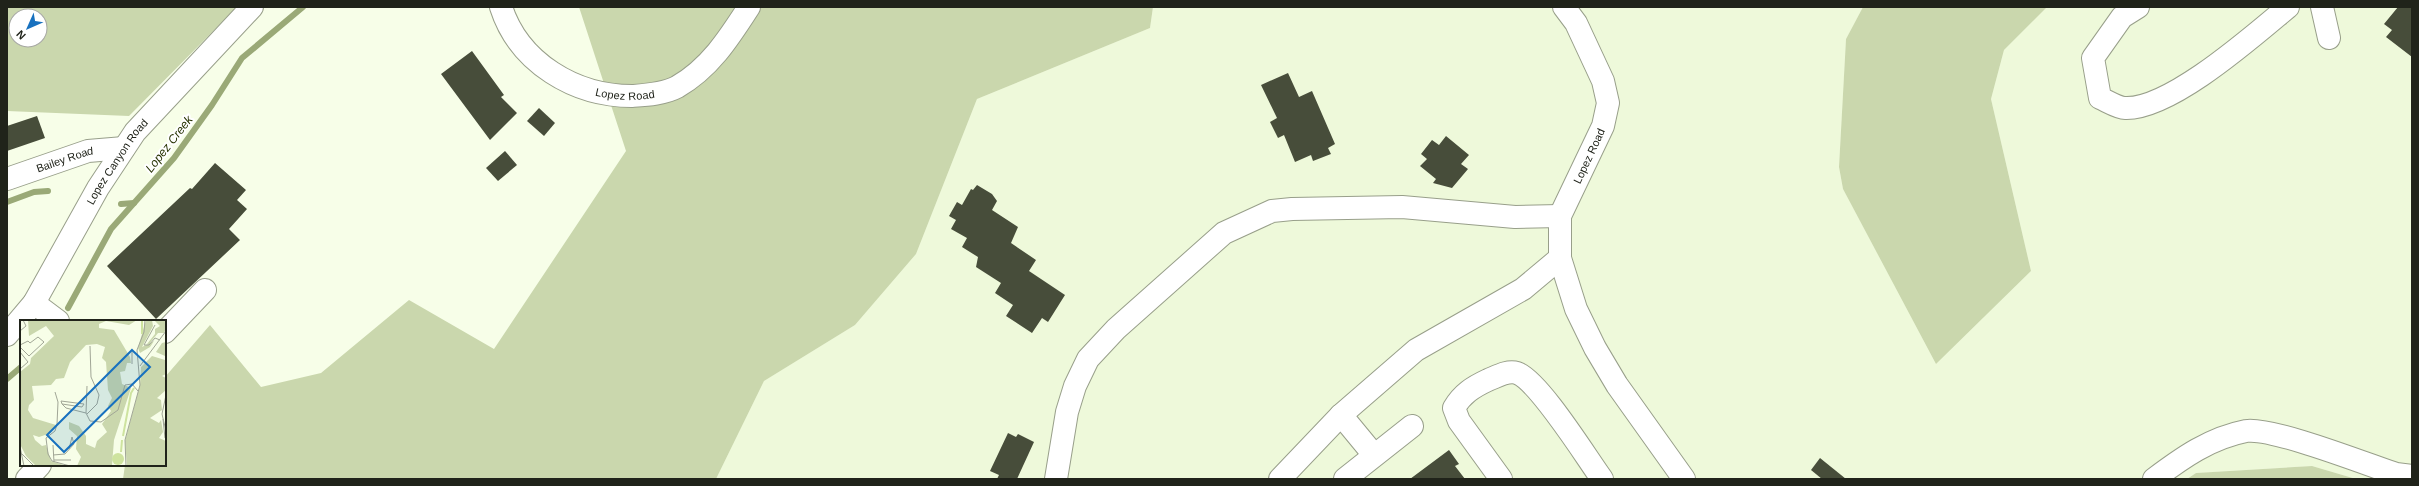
<svg xmlns="http://www.w3.org/2000/svg" width="2419" height="486" font-family="Arial,sans-serif">
	<rect width="100%" height="100%" fill="#f7fee8"/>
	<polygon fill="#eef9da" points="1153,7 1863,7 1846,39 1839,167 1843,189 1936,364 2031,271 1991,99 2004,50 2047,7 2412,7 2412,479 2356,479 2312,466 2196,473 2187,479 716,479 764,381 855,325 916,254 977,99 1150,28"/>
	<g fill="#cad7ad" fill-rule="evenodd">
		<path d="M7,7H237L129,116L7,111ZM16,16H40V40H16Z"/>
		<polygon points="579,7 1153,7 1150,28 977,99 916,254 855,325 764,381 716,479 123,479 125,465 165,465 165,377 210,325 261,387 321,373 409,300 494,349 626,151"/>
		<polygon points="1863,7 2047,7 2004,50 1991,99 2031,271 1936,364 1843,189 1839,167 1846,39"/>
		<polygon points="2312,466 2356,479 2187,479 2196,473"/>
	</g>
	<g fill="none" stroke-linecap="round" stroke-linejoin="round">
		<g stroke="#9aa977" stroke-width="6">
			<polyline points="7,202 34,192 48,191"/>
			<polyline points="121,204 134,203"/>
			<polyline points="68,308 111,229 174,158 212,105 242,58 303,7"/>
			<polyline points="7,379 21,367"/>
		</g>
	</g>
	<g fill="#474d3a">
		<polygon points="2398,7 2412,7 2412,57 2386,37 2392,30 2384,24"/>
		<polygon points="472,51 504,95 501,97 517,113 490,140 441,74"/>
		<polygon points="1288,73 1299,97 1312,91 1335,144 1328,148 1331,154 1313,161 1311,155 1295,162 1284,135 1278,138 1270,122 1277,118 1261,85"/>
		<polygon points="539,108 555,123 544,136 527,121"/>
		<polygon points="37,116 45,138 7,151 7,126"/>
		<polygon points="1446,136 1469,155 1461,164 1468,169 1452,188 1433,183 1436,179 1420,166 1427,159 1421,154 1432,140 1439,145"/>
		<polygon points="505,151 517,165 498,181 486,168"/>
		<polygon points="215,163 246,190 237,200 247,209 229,229 240,240 156,319 107,266 190,188 192,189"/>
		<polygon points="977,185 992,194 997,201 992,210 1018,227 1011,243 1036,260 1029,271 1065,295 1048,322 1042,318 1032,333 1006,316 1013,305 995,293 1001,283 976,267 978,257 962,247 967,238 951,229 956,220 949,216 957,202 962,205 971,189 973,190"/>
		<polygon points="1008,433 1016,437 1018,434 1034,442 1017,479 997,479 999,475 990,471"/>
		<polygon points="1449,450 1459,464 1455,466 1465,479 1410,479"/>
		<polygon points="1820,458 1846,479 1822,479 1811,470"/>
	</g>
	<g fill="none" stroke-linecap="round" stroke-linejoin="round">
		<g stroke="#989f8a" stroke-width="24">
			<g id="minor">
				<path id="s1" d="M501,7C519,63 575,96 632,96C646,95 664,94 677,87C710,68 729,38 749,7"/>
				<polyline points="1564,7 1576,23 1603,81 1608,103 1603,126 1560,216 1560,258 1576,309 1595,348 1617,385 1684,479"/>
				<path d="M2138,7L2122,17L2093,58L2100,98C2107,101 2118,108 2125,108C2170,110 2253,36 2288,7"/>
				<polyline points="2322,7 2329,38"/>
				<path id="s2" d="M7,179L88,151L124,148"/>
				<polyline points="34,303 58,321"/>
				<polyline points="165,332 205,290"/>
				<path id="s3" d="M7,335L34,303L98,188L135,132L252,7"/>
				<polyline points="1341,415 1374,455"/>
				<polyline points="27,479 40,465"/>
				<polyline points="1056,479 1067,412 1075,386 1088,359 1116,329 1224,233 1272,211 1292,209 1402,207 1515,217 1560,216"/>
				<polyline points="1280,479 1341,415 1416,350 1523,289 1560,258"/>
				<polyline points="1345,479 1412,426"/>
				<path d="M1501,479L1459,421L1454,408C1462,394 1473,387 1488,380C1496,377 1507,370 1517,373C1539,381 1586,457 1602,479"/>
				<path d="M2154,479C2182,458 2210,438 2246,431C2272,427 2366,464 2396,474L2412,476"/>
			</g>
		</g>
		<use href="#minor" stroke="#fff" stroke-width="22"/>
	</g>
	<g text-anchor="middle" dominant-baseline="central" stroke-width="4" stroke-linejoin="round" paint-order="stroke">
		<g font-size="11" fill="#20231a" stroke="#fff">
			<text stroke="none"><textPath href="#s1" startOffset="162">Lopez Road</textPath></text>
			<text transform="translate(1589 156) rotate(-65)">Lopez Road</text>
			<text stroke="none"><textPath href="#s2" startOffset="61">Bailey Road</textPath></text>
			<text stroke="none"><textPath href="#s3" startOffset="206">Lopez Canyon Road</textPath></text>
		</g>
		<g font-size="12" font-style="italic" fill="#263200" stroke="#fff">
			<text transform="translate(169 144) rotate(-52)">Lopez Creek</text>
		</g>
	</g>
	<g transform="translate(20 320)">
		<rect width="146" height="146" fill="#f7fee8"/>
		<path d="M8,0H117L109,5L86,1L79,4V8L94,10L110,37L111,43H107L105,51L100,52L102,64L111,68L94,120L92,145L57,146L61,137L56,129L57,116L49,109V102L59,106L66,116V124L75,128L77,121L87,112L82,104L91,91L88,86L92,78L88,70L86,42L82,38L85,27L77,24L66,25L50,42L44,58L36,59L31,65L12,66L14,80L9,85L8,90L13,98L36,105L28,114L19,117L13,115L15,120L22,126L26,125L31,141L47,146H16L6,136L0,124V52L10,44L11,38L34,16L26,6L9,16ZM126,0H132L133,6L122,27L134,21L130,27L120,33L118,28ZM134,0H146V9L144,13H138L129,24H127L135,14V9L140,6ZM146,22V54L142,56L146,58V70L137,78L141,80L142,90L130,98L139,103L141,100L143,112L139,118L146,121V146H107L105,121L120,65L121,47L132,36L145,40V36L136,32L142,23Z" fill="#cad7ad"/>
		<path d="M92 139a6 6 0 1 1 12 0a6 6 0 1 1-12 0Z" fill="#cee39f"/>
		<path fill="none" stroke="#cee39f" stroke-width="2" d="M122,14V0M103,116L111,73L114,68M101,132L102,120"/>
		<path fill="none" stroke="#a1a696" stroke-width="1" d="M135,5L124,25H129L135,18L140,20M0,11L6,6L3,0M0,25L8,21L10,23L18,17L24,22L9,36L0,27M112,31V44M0,32L8,42L0,49M120,46L146,11M35,72L38,82L37,104L35,111L26,118L28,134L32,141L50,146M146,75L142,94L146,111M42,84L62,87L64,84L41,81L42,84L46,88L66,93L70,101L81,102L98,90L105,65L112,64L118,71M66,93L67,66M67,94L77,84L79,75L71,57L70,26M143,99L145,118M33,125L34,142M0,127L4,146M0,132L14,146M33,135L45,134L54,124L52,117L49,129M34,140H51M106,146L105,120L120,65L117,30L124,12L125,0"/>
		<path fill="#1871bf" fill-opacity="0.15" stroke="#1871bf" stroke-width="2" d="M112,30L130,47L44,132L27,115Z"/>
		<rect width="146" height="146" fill="none" stroke="#20231a" stroke-width="2"/>
	</g>
	<rect width="2419" height="486" fill="none" stroke="#20231a" stroke-width="16"/>
	<g transform="translate(28 28) rotate(225)"><circle r="19" fill="#ffffff" stroke="#a6a7a3"/>
	<path d="M0-3L7 15L0 10L-7 15Z" fill="#1871bf"/>
	<text y="-6" font-size="11" font-weight="bold" text-anchor="middle" fill="#20231a">N</text>
	</g>
</svg>
